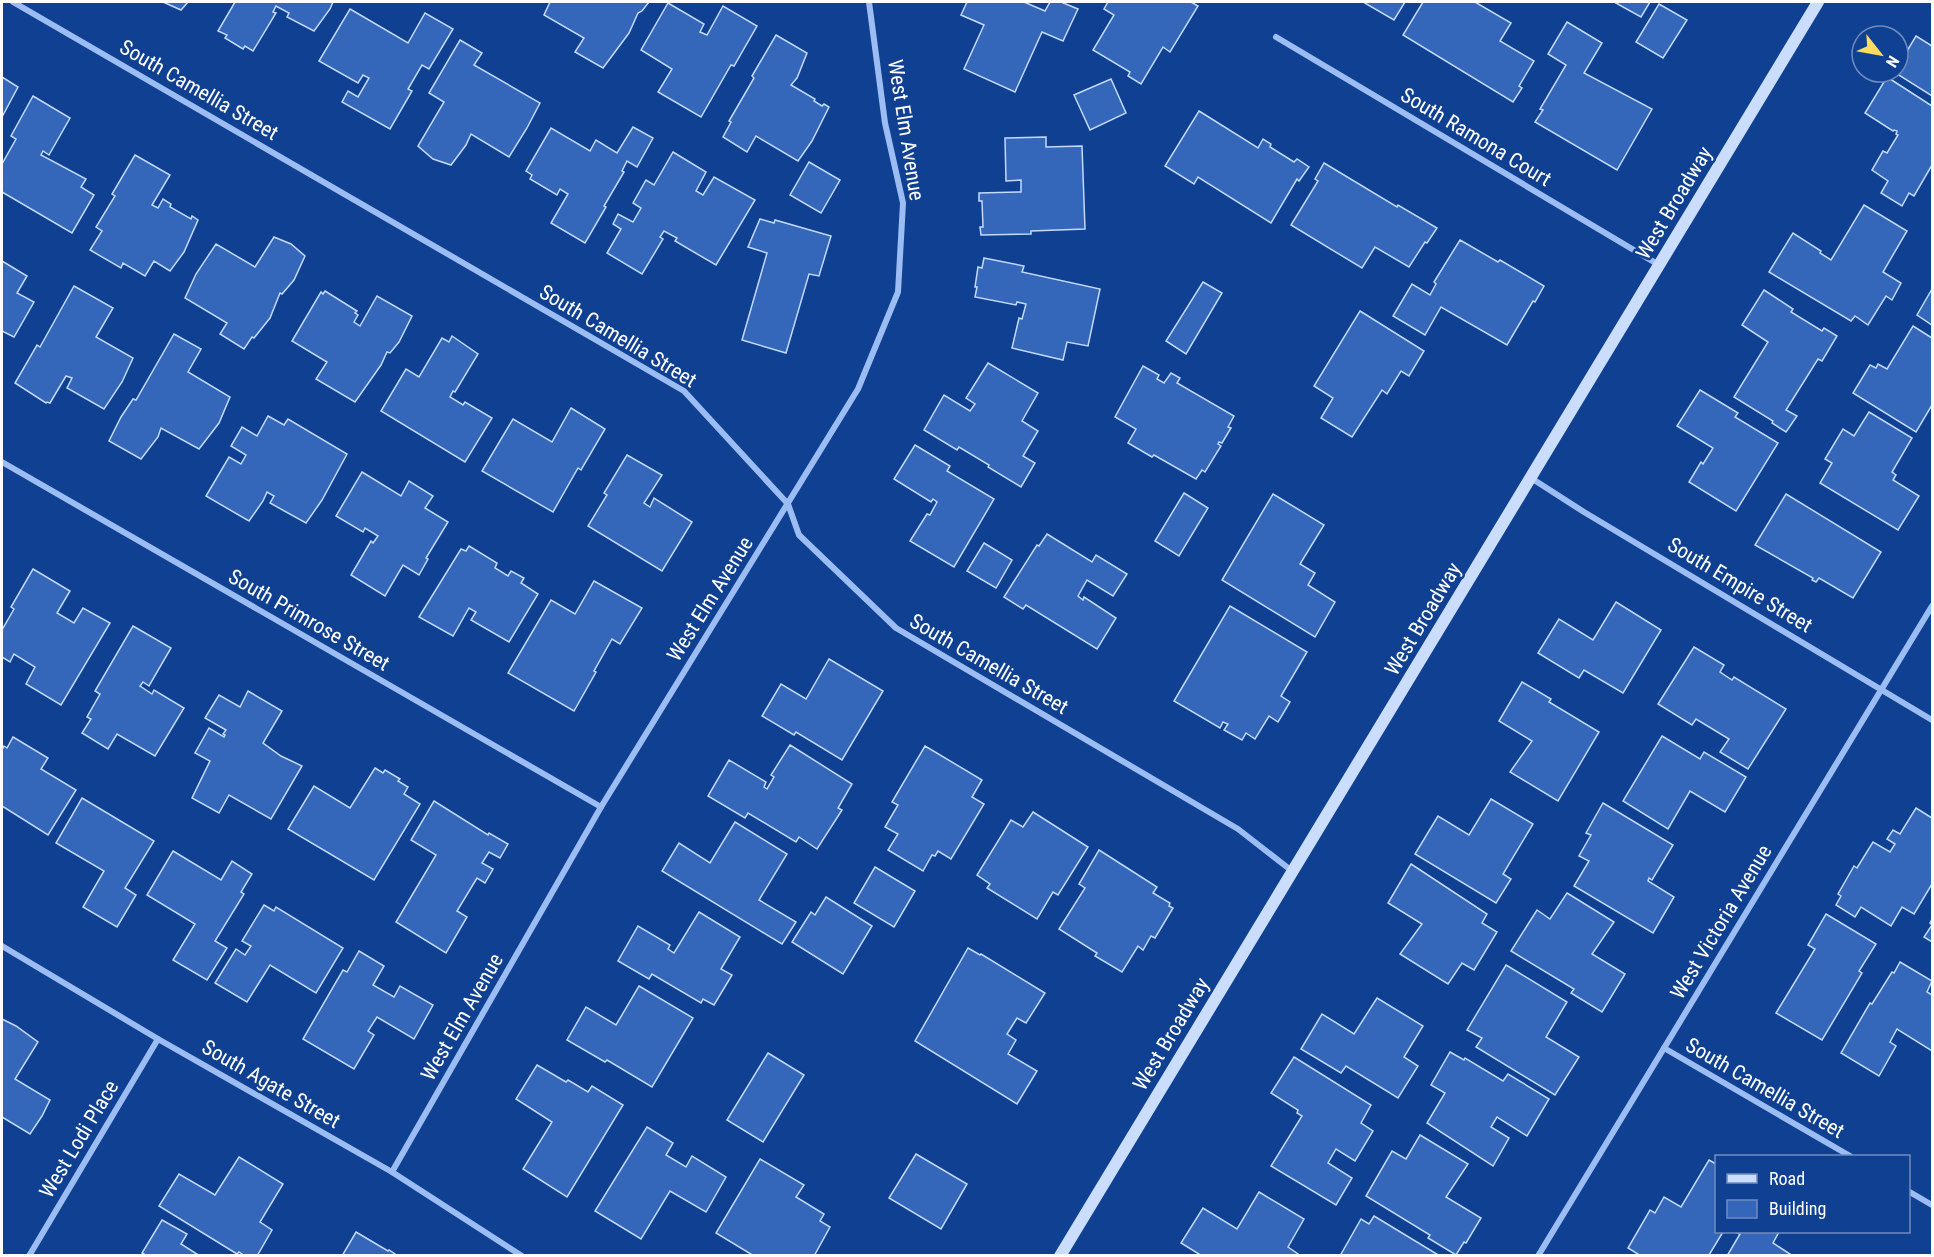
<svg xmlns="http://www.w3.org/2000/svg" width="1934" height="1257" font-family="'Roboto Condensed',sans-serif">
	<rect width="100%" height="100%" fill="#104092"/>
	<g fill="#3466ba" stroke="#c3dafe" stroke-width="1.5">
		<polygon points="163,2 188,2 181,10"/>
		<polygon points="235,2 333,2 330,9 314,31 287,17 289,13 276,6 273,12 276,13 253,51 245,46 243,49 225,38 227,35 218,31"/>
		<polygon points="550,2 649,2 642,11 638,13 629,33 603,68 575,52 584,38 544,15"/>
		<polygon points="967,2 1024,2 1045,11 1050,2 1061,2 1078,9 1063,41 1042,32 1015,92 964,69 984,25 961,15"/>
		<polygon points="1108,2 1191,2 1198,6 1170,52 1163,47 1141,84 1128,76 1130,72 1093,50 1114,15 1104,9"/>
		<polygon points="1363,2 1405,2 1394,20"/>
		<polygon points="1423,2 1475,2 1511,23 1500,41 1534,61 1519,86 1522,88 1513,102 1403,35"/>
		<polygon points="1614,2 1650,2 1641,17"/>
		<polygon points="668,3 704,24 700,32 707,35 723,6 757,26 734,66 731,65 701,117 658,92 672,69 641,50"/>
		<polygon points="1659,4 1687,20 1663,58 1636,42"/>
		<polygon points="350,9 408,43 425,13 453,29 429,69 422,65 408,89 412,91 390,129 342,102 348,91 358,97 369,78 363,75 358,83 319,61"/>
		<polygon points="1567,22 1602,43 1584,73 1652,109 1617,170 1535,122 1543,110 1540,109 1566,65 1548,54"/>
		<polygon points="776,35 807,53 797,78 791,85 815,99 814,101 822,106 824,104 829,107 812,141 798,161 756,136 747,152 723,137 731,122 729,121 754,78 752,76"/>
		<polygon points="1916,36 1932,46 1932,96 1894,72 1898,72 1898,66"/>
		<polygon points="460,40 482,53 474,65 540,103 527,128 509,157 471,134 466,145 451,165 433,159 418,146 444,102 429,93"/>
		<polygon points="2,77 18,87 2,117"/>
		<polygon points="1887,77 1932,106 1932,165 1914,196 1909,193 1902,206 1881,193 1888,181 1872,170 1883,151 1887,153 1898,135 1896,134 1897,131 1894,130 1893,131 1865,113"/>
		<polygon points="1111,79 1126,113 1090,130 1074,95"/>
		<polygon points="33,96 70,118 49,155 43,151 41,155 86,179 81,187 94,195 72,233 2,192 2,164 16,139 11,136"/>
		<polygon points="1199,111 1258,148 1263,139 1271,144 1270,147 1294,162 1297,159 1309,167 1299,181 1297,179 1271,223 1198,177 1194,184 1165,166"/>
		<polygon points="633,127 653,138 637,167 627,161 622,171 624,172 604,206 606,207 585,243 551,223 568,194 560,189 557,195 530,179 532,175 526,171 551,128 590,151 596,140 617,153"/>
		<polygon points="1046,137 1046,147 1082,146 1085,229 1031,231 1031,234 981,235 980,227 983,227 982,201 979,201 979,193 1021,192 1021,180 1006,181 1005,138"/>
		<polygon points="673,152 706,172 696,191 703,195 714,177 755,200 716,265 675,241 677,238 664,231 660,237 663,239 642,274 607,253 621,229 613,224 618,214 633,222 641,208 633,203 646,180 654,185"/>
		<polygon points="135,155 170,175 152,205 158,208 163,199 171,204 170,207 191,219 192,216 198,220 184,252 170,271 154,261 145,276 123,263 121,268 90,250 102,231 96,227 115,196 112,194"/>
		<polygon points="809,162 840,180 821,213 790,195"/>
		<polygon points="1324,163 1397,207 1398,205 1437,228 1427,243 1425,242 1409,267 1375,247 1362,268 1291,225 1318,181 1315,179"/>
		<polygon points="1864,205 1907,231 1883,272 1901,283 1892,300 1886,296 1868,325 1855,316 1851,321 1769,272 1793,233 1821,251 1820,253 1831,260"/>
		<polygon points="760,219 774,223 775,220 831,236 819,276 809,274 786,353 742,340 767,253 748,247"/>
		<polygon points="274,237 291,244 305,256 294,280 282,294 280,293 270,318 254,338 252,337 244,349 220,334 227,323 185,298 196,274 216,244 255,267"/>
		<polygon points="1460,240 1498,262 1500,260 1544,286 1535,302 1533,301 1507,345 1441,307 1425,335 1393,316 1412,284 1430,295 1436,284 1434,282"/>
		<polygon points="984,258 1024,266 1022,272 1100,289 1088,346 1067,342 1063,360 1012,348 1019,318 1022,319 1026,304 1017,302 1016,305 975,297 977,287 975,287 978,267 982,268"/>
		<polygon points="2,261 27,276 17,293 34,302 14,337 2,331"/>
		<polygon points="1203,282 1222,293 1186,354 1166,341"/>
		<polygon points="74,286 113,308 96,337 133,358 122,382 104,409 67,388 72,378 66,376 50,403 47,402 46,403 15,383 37,345 40,347"/>
		<polygon points="1932,289 1932,325 1917,315"/>
		<polygon points="1764,290 1793,309 1791,312 1822,331 1824,328 1837,336 1822,361 1818,359 1786,410 1797,416 1786,432 1772,423 1773,421 1734,397 1768,342 1742,325"/>
		<polygon points="325,291 357,311 355,313 358,315 354,322 360,326 377,296 412,316 399,342 390,353 387,352 381,365 355,402 316,379 327,362 292,341 321,292 323,294"/>
		<polygon points="1360,311 1424,351 1409,376 1401,371 1387,394 1382,390 1352,437 1321,418 1333,398 1314,386"/>
		<polygon points="1913,326 1932,338 1932,405 1916,432 1853,393 1870,365 1876,368 1878,364 1887,369"/>
		<polygon points="174,334 201,349 188,372 230,397 219,423 199,449 161,428 158,437 141,459 109,441 121,417 133,399 136,400"/>
		<polygon points="452,336 478,354 455,392 453,391 450,397 463,405 465,402 492,418 465,462 381,411 406,369 419,377 442,338 449,342"/>
		<polygon points="988,363 1038,393 1022,421 1038,431 1023,456 1035,463 1021,487 988,467 989,465 959,447 957,450 924,430 944,395 970,411 975,404 966,398"/>
		<polygon points="1143,366 1159,375 1157,379 1164,383 1171,373 1180,378 1177,383 1234,416 1228,427 1231,428 1222,443 1219,442 1218,444 1221,446 1205,472 1202,470 1196,479 1154,455 1152,457 1128,443 1136,429 1115,417"/>
		<polygon points="1700,390 1738,413 1735,417 1778,443 1736,511 1689,482 1701,462 1703,464 1713,448 1677,426"/>
		<polygon points="571,408 605,429 581,470 578,468 553,512 482,471 513,419 552,442"/>
		<polygon points="1869,412 1912,438 1892,472 1896,475 1893,480 1919,496 1898,530 1820,483 1832,463 1825,459 1843,429 1854,436"/>
		<polygon points="268,416 284,425 288,419 347,454 322,500 306,523 270,503 274,496 267,492 263,501 249,521 206,496 229,457 241,464 246,455 231,446 242,427 257,436"/>
		<polygon points="915,445 950,466 947,471 994,499 954,567 910,541 927,514 930,515 937,502 933,499 931,502 894,479"/>
		<polygon points="627,455 662,475 644,503 650,507 654,498 692,522 662,571 588,526 607,495 604,493"/>
		<polygon points="362,472 401,496 409,481 433,496 425,508 448,522 426,558 428,559 419,575 403,565 385,596 351,575 371,541 373,543 378,536 365,528 363,532 336,516"/>
		<polygon points="1184,493 1208,508 1179,556 1155,541"/>
		<polygon points="1273,494 1324,525 1300,564 1315,573 1308,585 1335,602 1315,637 1222,580"/>
		<polygon points="1786,494 1881,552 1853,598 1819,578 1816,582 1812,580 1813,578 1755,545"/>
		<polygon points="1047,534 1092,562 1096,555 1127,574 1113,596 1087,580 1078,596 1083,600 1084,597 1116,618 1097,649 1026,605 1023,609 1004,597 1037,545 1039,546"/>
		<polygon points="984,543 1012,560 996,588 967,571"/>
		<polygon points="469,546 497,563 495,568 508,576 511,571 524,578 521,583 538,594 509,642 471,620 476,612 469,608 453,636 419,617 461,549 466,551"/>
		<polygon points="33,569 70,591 57,613 74,623 83,608 110,623 61,705 26,684 35,667 14,654 10,662 2,657 2,630 14,609 11,607"/>
		<polygon points="594,581 642,608 620,644 612,639 594,671 596,672 574,711 508,673 551,600 575,614"/>
		<polygon points="1616,602 1661,630 1623,693 1584,670 1579,678 1538,653 1559,619 1593,640"/>
		<polygon points="1230,606 1307,652 1281,696 1290,702 1278,722 1269,716 1255,739 1246,733 1242,740 1224,730 1228,724 1223,722 1220,728 1174,701"/>
		<polygon points="133,626 171,648 149,686 143,682 140,686 152,694 154,690 184,708 155,756 117,734 108,749 82,733 91,719 87,717 100,694 95,691"/>
		<polygon points="1694,647 1724,665 1720,672 1732,680 1734,677 1786,709 1748,769 1720,752 1729,739 1696,719 1692,725 1658,704"/>
		<polygon points="829,659 883,691 842,760 796,732 794,735 762,716 781,684 806,699"/>
		<polygon points="1522,682 1551,699 1549,702 1599,732 1558,801 1510,772 1532,741 1499,721"/>
		<polygon points="248,691 282,711 263,743 281,756 302,766 271,819 229,795 219,813 192,798 210,761 195,753 209,728 224,737 225,735 223,734 226,730 205,718 219,695 240,707"/>
		<polygon points="1662,736 1700,759 1704,752 1746,777 1725,812 1690,791 1668,829 1623,801"/>
		<polygon points="13,737 48,758 41,769 76,790 48,835 2,806 2,750 4,746 7,748"/>
		<polygon points="790,745 852,784 838,808 842,810 817,849 799,837 796,842 748,813 745,818 708,796 729,760 766,782 764,787 767,789 774,777 771,775"/>
		<polygon points="925,746 982,780 972,797 984,804 951,859 938,851 935,856 932,855 923,871 888,850 898,834 885,827 898,805 892,802"/>
		<polygon points="375,768 383,773 385,770 400,779 398,781 408,787 404,794 420,804 374,880 288,829 314,786 350,808"/>
		<polygon points="82,798 154,841 125,888 136,895 117,927 83,907 104,871 56,843"/>
		<polygon points="1491,799 1533,824 1503,874 1511,879 1496,903 1415,854 1438,816 1469,835"/>
		<polygon points="434,801 488,835 489,833 508,844 500,858 489,852 482,863 493,869 485,883 477,878 457,911 467,917 446,953 396,922 436,855 411,840"/>
		<polygon points="1603,803 1673,845 1652,880 1649,878 1648,881 1674,897 1653,933 1574,886 1589,861 1579,856 1591,835 1586,833"/>
		<polygon points="1916,808 1932,818 1932,884 1914,914 1902,907 1891,926 1861,907 1855,917 1836,905 1841,896 1838,894 1854,866 1857,868 1873,842 1890,852 1895,844 1887,839 1893,830 1900,834"/>
		<polygon points="1033,812 1088,847 1058,895 1053,892 1037,919 987,888 990,884 977,875 1011,820 1023,827"/>
		<polygon points="735,822 787,854 759,900 796,922 782,944 662,871 679,843 710,863"/>
		<polygon points="1099,850 1157,887 1153,893 1170,903 1169,906 1173,908 1155,938 1151,936 1143,950 1138,946 1122,972 1095,956 1097,953 1059,929 1085,888 1079,884"/>
		<polygon points="173,851 221,880 232,861 252,874 241,892 244,894 215,941 227,948 207,980 173,960 195,924 147,895"/>
		<polygon points="1411,864 1487,914 1482,923 1497,932 1474,970 1462,963 1448,984 1400,954 1422,924 1388,903"/>
		<polygon points="875,867 915,891 894,927 854,903"/>
		<polygon points="1567,893 1614,922 1592,954 1625,974 1602,1012 1571,993 1574,989 1511,951 1537,910 1550,919"/>
		<polygon points="826,897 872,926 843,974 792,942 811,912 815,915"/>
		<polygon points="264,905 274,911 276,907 343,948 316,993 270,965 247,1002 215,983 236,949 245,955 251,946 242,941"/>
		<polygon points="699,912 740,937 721,969 732,975 714,1005 703,999 701,1003 652,974 649,979 618,961 638,926 670,945 668,949 674,953"/>
		<polygon points="1826,914 1876,944 1859,971 1862,973 1822,1040 1776,1013 1815,949 1808,945"/>
		<polygon points="1932,919 1932,942 1924,937 1932,925 1930,923"/>
		<polygon points="968,948 980,955 981,954 1045,993 1026,1023 1017,1018 1007,1034 1016,1040 1008,1054 1037,1071 1017,1104 915,1041"/>
		<polygon points="359,951 384,966 373,985 394,997 400,986 433,1005 414,1039 377,1017 368,1031 374,1035 354,1069 303,1039 343,970 347,972"/>
		<polygon points="1900,962 1932,981 1927,992 1932,995 1932,1051 1897,1029 1890,1042 1896,1046 1879,1076 1841,1053 1870,1003 1872,1004 1892,972 1894,973"/>
		<polygon points="1506,965 1567,1002 1546,1037 1579,1057 1555,1095 1476,1047 1482,1038 1467,1030"/>
		<polygon points="639,986 693,1018 652,1087 607,1060 605,1062 567,1040 586,1007 616,1025"/>
		<polygon points="1377,998 1423,1026 1404,1057 1418,1066 1398,1098 1346,1066 1341,1073 1301,1049 1322,1014 1354,1034"/>
		<polygon points="2,1019 16,1026 38,1042 15,1079 50,1100 42,1116 30,1134 2,1117"/>
		<polygon points="1450,1052 1464,1060 1465,1058 1503,1081 1508,1074 1549,1099 1527,1136 1497,1117 1491,1127 1509,1138 1493,1166 1427,1123 1445,1093 1431,1085"/>
		<polygon points="768,1053 804,1075 763,1142 727,1120"/>
		<polygon points="1294,1057 1371,1105 1361,1123 1373,1131 1355,1161 1336,1149 1328,1163 1352,1178 1336,1205 1271,1166 1302,1116 1297,1113 1298,1110 1271,1093"/>
		<polygon points="537,1065 566,1082 568,1080 588,1092 592,1086 623,1105 567,1197 523,1169 552,1122 516,1099"/>
		<polygon points="647,1127 673,1143 666,1155 686,1167 692,1156 726,1177 706,1212 670,1191 641,1239 595,1211"/>
		<polygon points="1420,1135 1468,1164 1446,1197 1481,1218 1466,1243 1464,1242 1456,1255 1428,1238 1430,1235 1366,1196 1392,1151 1406,1159"/>
		<polygon points="916,1154 967,1184 941,1229 889,1198"/>
		<polygon points="239,1157 283,1184 260,1222 272,1230 257,1256 245,1256 239,1252 237,1254 159,1206 179,1174 215,1195"/>
		<polygon points="760,1159 804,1185 796,1197 824,1214 820,1221 830,1227 814,1256 754,1256 716,1233"/>
		<polygon points="1709,1160 1716,1164 1716,1232 1723,1232 1709,1255 1641,1256 1628,1248 1650,1210 1655,1213 1664,1197 1681,1207"/>
		<polygon points="1259,1192 1304,1219 1288,1247 1301,1256 1202,1256 1181,1243 1203,1208 1237,1229"/>
		<polygon points="1374,1216 1440,1256 1340,1256 1361,1219 1369,1224"/>
		<polygon points="162,1220 187,1234 181,1244 200,1256 147,1256 142,1253"/>
		<polygon points="356,1232 388,1251 389,1250 398,1256 342,1256"/>
		<polygon points="1735,1232 1779,1232 1773,1243 1793,1256 1727,1256 1740,1234"/>
	</g>
	<g fill="none" stroke-linecap="round" stroke-linejoin="round">
		<g stroke="#9bbdf3" stroke-width="6">
			<polyline points="13,2 684,391 788,504 799,535 896,628 1238,829 1292,871"/>
			<polyline points="1276,37 1659,265"/>
			<polyline points="2,462 601,807"/>
			<polyline points="1531,478 1584,512 1932,720"/>
			<polyline points="2,946 158,1039 392,1172 522,1256"/>
			<polyline points="1664,1048 1850,1156"/>
			<polyline points="392,1172 601,807 858,389 898,292 903,203 885,123 869,2"/>
			<polyline points="1908,1191 1932,1205"/>
			<polyline points="29,1256 158,1039"/>
			<polyline points="1538,1256 1932,606"/>
		</g>
		<polyline stroke="#cbddfd" stroke-width="12" points="1060,1256 1818,2"/>
	</g>
	<g text-anchor="middle" dominant-baseline="central" stroke-width="5" stroke-linejoin="round" paint-order="stroke">
		<g font-size="21" fill="#fff" stroke="#104092">
			<text transform="translate(199 90) rotate(30)">South Camellia Street</text>
			<text transform="translate(906 130) rotate(81)">West Elm Avenue</text>
			<text transform="translate(1476 137) rotate(31)">South Ramona Court</text>
			<text transform="translate(1674 203) rotate(-59)">West Broadway</text>
			<text transform="translate(618 336) rotate(31)">South Camellia Street</text>
			<text transform="translate(1740 585) rotate(31)">South Empire Street</text>
			<text transform="translate(710 599) rotate(-58)">West Elm Avenue</text>
			<text transform="translate(1423 619) rotate(-59)">West Broadway</text>
			<text transform="translate(309 620) rotate(30)">South Primrose Street</text>
			<text transform="translate(989 664) rotate(30)">South Camellia Street</text>
			<text transform="translate(1721 922) rotate(-59)">West Victoria Avenue</text>
			<text transform="translate(462 1017) rotate(-60)">West Elm Avenue</text>
			<text transform="translate(1171 1034) rotate(-59)">West Broadway</text>
			<text transform="translate(271 1084) rotate(30)">South Agate Street</text>
			<text transform="translate(1765 1088) rotate(30)">South Camellia Street</text>
			<text transform="translate(79 1139) rotate(-59)">West Lodi Place</text>
		</g>
	</g>
	<rect width="1934" height="1257" fill="none" stroke="#ffffff" stroke-width="6"/>
	<rect x="1715" y="1155" width="195" height="78" fill="#104092" stroke="#708cbe" stroke-width="1.5"/>
	<rect x="1727" y="1174" width="30" height="9" fill="#cbddfd" stroke="#708cbe" stroke-width="1.5"/>
	<text x="1769" y="1185" font-size="18" fill="#ffffff">Road</text>
	<rect x="1727" y="1200" width="30" height="18" fill="#3466ba" stroke="#708cbe" stroke-width="1.5"/>
	<text x="1769" y="1215" font-size="18" fill="#ffffff">Building</text>
	<g transform="translate(1880 54) rotate(121)"><circle r="28" fill="#104092" stroke="#708cbe" stroke-width="1.5"/>
	<path d="M0-4.5L10 22L0 15L-10 22Z" fill="#ffdc5e"/>
	<text y="-9" font-size="16" font-weight="bold" text-anchor="middle" fill="#ffffff">N</text>
	</g>
</svg>
